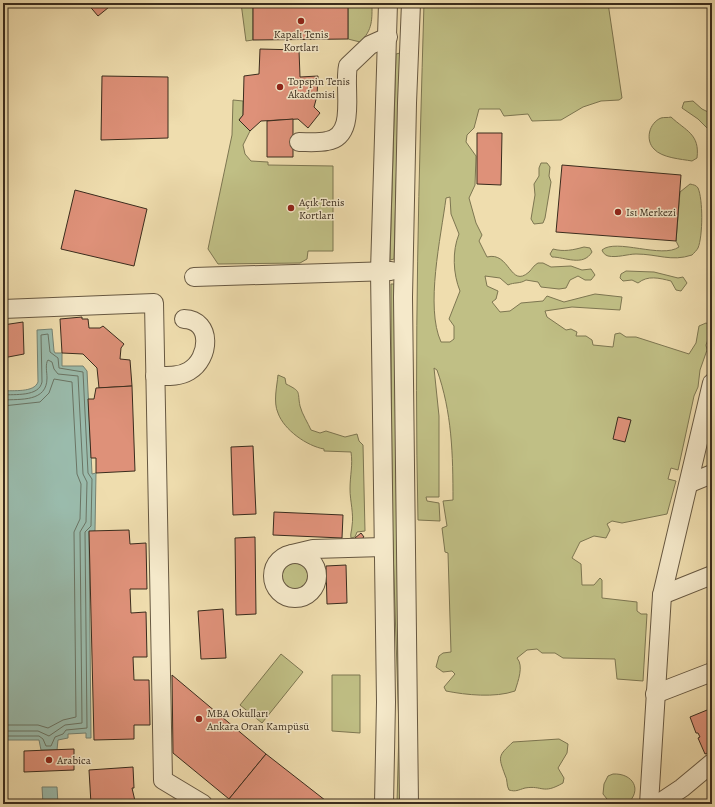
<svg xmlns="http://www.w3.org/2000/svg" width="715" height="807" font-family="Alegreya,serif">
	<rect width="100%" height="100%" fill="#efddae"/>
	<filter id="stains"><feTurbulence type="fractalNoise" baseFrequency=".005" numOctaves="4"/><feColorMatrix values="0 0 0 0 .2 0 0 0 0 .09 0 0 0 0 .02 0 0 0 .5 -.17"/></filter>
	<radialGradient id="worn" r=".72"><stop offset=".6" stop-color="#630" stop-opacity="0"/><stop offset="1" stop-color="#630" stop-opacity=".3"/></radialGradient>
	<g fill="#c0bf85" stroke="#7d7651" fill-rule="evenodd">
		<polygon points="241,3 253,3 253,40 246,41"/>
		<path d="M348,3H372C372,19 373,30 360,42L348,39Z"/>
		<path d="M424,3H608L622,98L619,100L601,101L583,107L561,120L532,121L528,114L504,116L500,109H479L474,128L467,135L466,142L476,156L475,185L469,198L476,223L482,235L479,241L487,257C510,251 510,289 529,272C532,269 534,265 538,263H543L551,267L571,266L582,270L591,269L595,275L591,280H585L578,276L570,280L566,288L559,289L541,287L538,282L526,280C520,284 514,282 508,285L500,278L485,276L487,286L498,291L496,299L492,302L500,312L510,311L521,303L543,301L547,296L564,302L595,294L622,297L620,310L572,307L545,311L547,317L566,330L571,329L577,332L576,336H586L592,340L593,345L613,347L615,334L620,333L626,337H636L689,354L696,343L699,326L706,323L711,325L712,329L706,345L707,350L700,370L698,387L694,396L678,470L671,468L668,479L676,481L667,514L622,523L612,521L607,524L610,530L606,538L594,536L580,542L572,558L581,564L582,585H594L600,578L602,580V598L637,602V611L641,614H647L643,681L617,679L615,659L563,658L555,653H542L537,649L527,650L517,658C524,666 518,681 515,691C495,698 466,695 446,691L444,687L455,674L452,671L443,672L436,667L439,656L443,653L451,652L448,553L445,552L442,528L447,526L443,501L453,500C453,455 452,412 437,370L434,368L439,416V497H426L427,501L439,503L440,521L418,520C414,347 419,175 424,3ZM450,197L451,214L459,234C452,251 453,274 460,291L449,319L454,326V339L450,342H441C425,307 441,237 446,198Z"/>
		<polygon points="400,53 394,259 390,260 396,54"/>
		<polygon points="233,100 243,101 243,115 239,120 250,131 243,145 245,154 251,161 268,162 268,165 333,166 333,251 308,251 307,259 300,263 218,264 208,249 232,135"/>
		<polygon points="693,101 702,109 712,114 712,133 698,119 682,108 684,102"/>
		<path d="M671,117C686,131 700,134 697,158L692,161C681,159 662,158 654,149C645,140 649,123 661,118C664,117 668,118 671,117Z"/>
		<polygon points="541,163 547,163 550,167 549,176 551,182 545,218 543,223 534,224 531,219 535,195 534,184 539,176 539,168"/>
		<path d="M690,184C694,185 696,185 698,188C703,199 703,236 698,248C697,250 694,253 692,255C671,262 658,254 636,254C628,254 617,258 608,256C605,255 603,253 602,250C616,238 662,259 679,247L676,241L680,192Z"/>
		<path d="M712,192V232L709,230C709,221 709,200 712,192Z"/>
		<path d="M584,247L590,248L592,252C583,267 565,257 552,257L550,254L553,249C564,252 573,250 584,247Z"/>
		<path d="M626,271L654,272L678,278L683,277L687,283L681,291L676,290L671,281C659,278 648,275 638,283L632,280L623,281L620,278L621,274Z"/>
		<polygon points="391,284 394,284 397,539 401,634 401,804 397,804 399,729 392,518"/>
		<path d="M278,375L285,378L286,384C302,392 297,391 300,406C302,414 308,423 311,430L320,433L326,431L345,437L357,434L359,441L363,445L365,531L357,532L355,537L351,538C350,534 352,530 352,526C354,514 350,501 350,489C350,475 353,465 351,452L324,451V449C307,446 284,430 278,413C273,402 277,386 278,375Z"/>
		<circle cx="295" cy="576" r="13"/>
		<polygon points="281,654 303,672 262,723 240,705"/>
		<polygon points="332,675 360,675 360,733 332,731"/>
		<path d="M559,739L568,744L567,753L558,768L564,778L563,783C542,795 543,785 525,788C518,790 516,792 509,790C506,785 508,780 505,775C498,756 498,756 513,742Z"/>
		<path d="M613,774C633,773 643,790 627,804H611L603,794L604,784L608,776Z"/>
	</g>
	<g fill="#9abbac" stroke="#748273">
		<path d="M52,329L54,351L55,353H62V366H83L87,371L92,474L96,473L95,531L89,532L91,738H86V733L68,734V738L58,740L57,750H41L39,740H3V391C13,390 34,393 38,382L37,330Z"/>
		<polygon points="42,787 57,787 58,804 43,804"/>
	</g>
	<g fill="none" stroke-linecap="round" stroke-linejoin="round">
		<g stroke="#6a7464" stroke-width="1">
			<path d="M3,395C15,394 39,397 42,382L41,335L48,334L50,352L58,358L59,368L83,372L88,473L92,479L91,526L85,532L87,728L66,730L63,734L55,737L51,746H46L43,739L39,736H3"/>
			<path d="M3,400C21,399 47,402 47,378C47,372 45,364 48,360L52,362L54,369L58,374L78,376L83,474L87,482L86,522L80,532L82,723L65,725L49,736L38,731H3"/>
			<polyline points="3,406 40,402 49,393 54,379 72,382 77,474 81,484 80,519 74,532 76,717 63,720 48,728 38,725 3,725"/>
		</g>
	</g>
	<g fill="#de9179" stroke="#3a2c1d">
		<polygon points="87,3 114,3 98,16"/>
		<polygon points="253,3 348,3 348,39 253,40"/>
		<polygon points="260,49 299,50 300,77 318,76 317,96 314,107 320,113 308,128 298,119 261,121 250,131 239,120 243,115 244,76 259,74"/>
		<polygon points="102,76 168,77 168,138 101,140"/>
		<polygon points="293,119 293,157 267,157 267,121"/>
		<polygon points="477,133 502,133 501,185 477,184"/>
		<polygon points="562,165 681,175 676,241 556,232"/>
		<polygon points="75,190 147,209 134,266 61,249"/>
		<polygon points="82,317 82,319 88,319 89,328 100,328 103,326 124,344 121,348 120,359 130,360 132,386 99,388 97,368 83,354 62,353 60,319"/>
		<polygon points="23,322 24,354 3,358 3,325"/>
		<polygon points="132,386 135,471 96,473 96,458 91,458 88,399 94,399 96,388"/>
		<polygon points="618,417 631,420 625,442 613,439"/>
		<polygon points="253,446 256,514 233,515 231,447"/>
		<polygon points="274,512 343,515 342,538 273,535"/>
		<polygon points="129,530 130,544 146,543 147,589 130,589 131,613 146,612 147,657 133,657 134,680 149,680 150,725 134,725 134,739 94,740 89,531"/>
		<polygon points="361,533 364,537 358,542 355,538"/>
		<polygon points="255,537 256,614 236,615 235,538"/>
		<polygon points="346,565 347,603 327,604 326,566"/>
		<polygon points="223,609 226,658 201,659 198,611"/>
		<polygon points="172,675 266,754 229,799 173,753"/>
		<polygon points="712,708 712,751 705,754 698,738 700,737 698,733 696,733 690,717"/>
		<polygon points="74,749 74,770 24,772 24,751"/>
		<polygon points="266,754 330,804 234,804 229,799"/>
		<polygon points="133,767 134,788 132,788 135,801 121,802 121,804 91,804 89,770"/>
		<polygon points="3,784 5,784 7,804 3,804"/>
	</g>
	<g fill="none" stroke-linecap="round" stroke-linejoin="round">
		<g stroke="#675841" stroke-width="20">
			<g id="minor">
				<path d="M299,142C308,142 318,143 327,141C358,136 343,88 348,66L370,45L388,37"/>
				<polyline points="194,277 391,271"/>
				<polyline points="3,309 154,303 163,780 203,804"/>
				<path d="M155,376C167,376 179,377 189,371C210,359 213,320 184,319"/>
				<polyline points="690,483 712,474"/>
				<polyline points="292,554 313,549 383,547"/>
				<circle cx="295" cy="576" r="22"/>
				<polyline points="662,595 712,575"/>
				<polyline points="655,694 712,672"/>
				<polyline points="384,804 386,702 380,271 388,3"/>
				<polyline points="409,804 403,297 407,103 411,3"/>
				<polyline points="649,804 662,595 712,383"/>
				<polyline points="658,804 682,788 712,763"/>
			</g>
		</g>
		<use href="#minor" stroke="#f5e9ca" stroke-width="18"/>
	</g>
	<g fill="#8f2418" stroke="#f5e9ca" stroke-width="1.5">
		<circle cx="301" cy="21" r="4"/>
		<circle cx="280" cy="87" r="4"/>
		<circle cx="291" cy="208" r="4"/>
		<circle cx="618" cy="212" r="4"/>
		<circle cx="199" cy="719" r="4"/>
		<circle cx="49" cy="760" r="4"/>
	</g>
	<g text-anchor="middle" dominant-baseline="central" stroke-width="3" stroke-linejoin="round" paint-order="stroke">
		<g font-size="11" fill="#3a2c1d" stroke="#f5e9ca" text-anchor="start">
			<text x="301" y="34" text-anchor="middle">Kapalı Tenis<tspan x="301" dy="13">Kortları</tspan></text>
			<text x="288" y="81">Topspin Tenis<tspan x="288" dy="13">Akademisi</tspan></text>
			<text x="299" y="202">Açık Tenis<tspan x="299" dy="13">Kortları</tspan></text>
			<text x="626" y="212">Isı Merkezi</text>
			<text x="207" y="713">MBA Okulları<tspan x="207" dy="13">Ankara Oran Kampüsü</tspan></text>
			<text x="57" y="760">Arabica</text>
		</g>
	</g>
	<rect width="715" height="807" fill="none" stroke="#efddae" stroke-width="16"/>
	<rect x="4" y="4" width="707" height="799" fill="none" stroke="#3a2c1d" stroke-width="2"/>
	<rect x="8" y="8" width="699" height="791" fill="none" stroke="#3a2c1d"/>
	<rect width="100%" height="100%" filter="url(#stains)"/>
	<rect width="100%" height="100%" fill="url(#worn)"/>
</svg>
